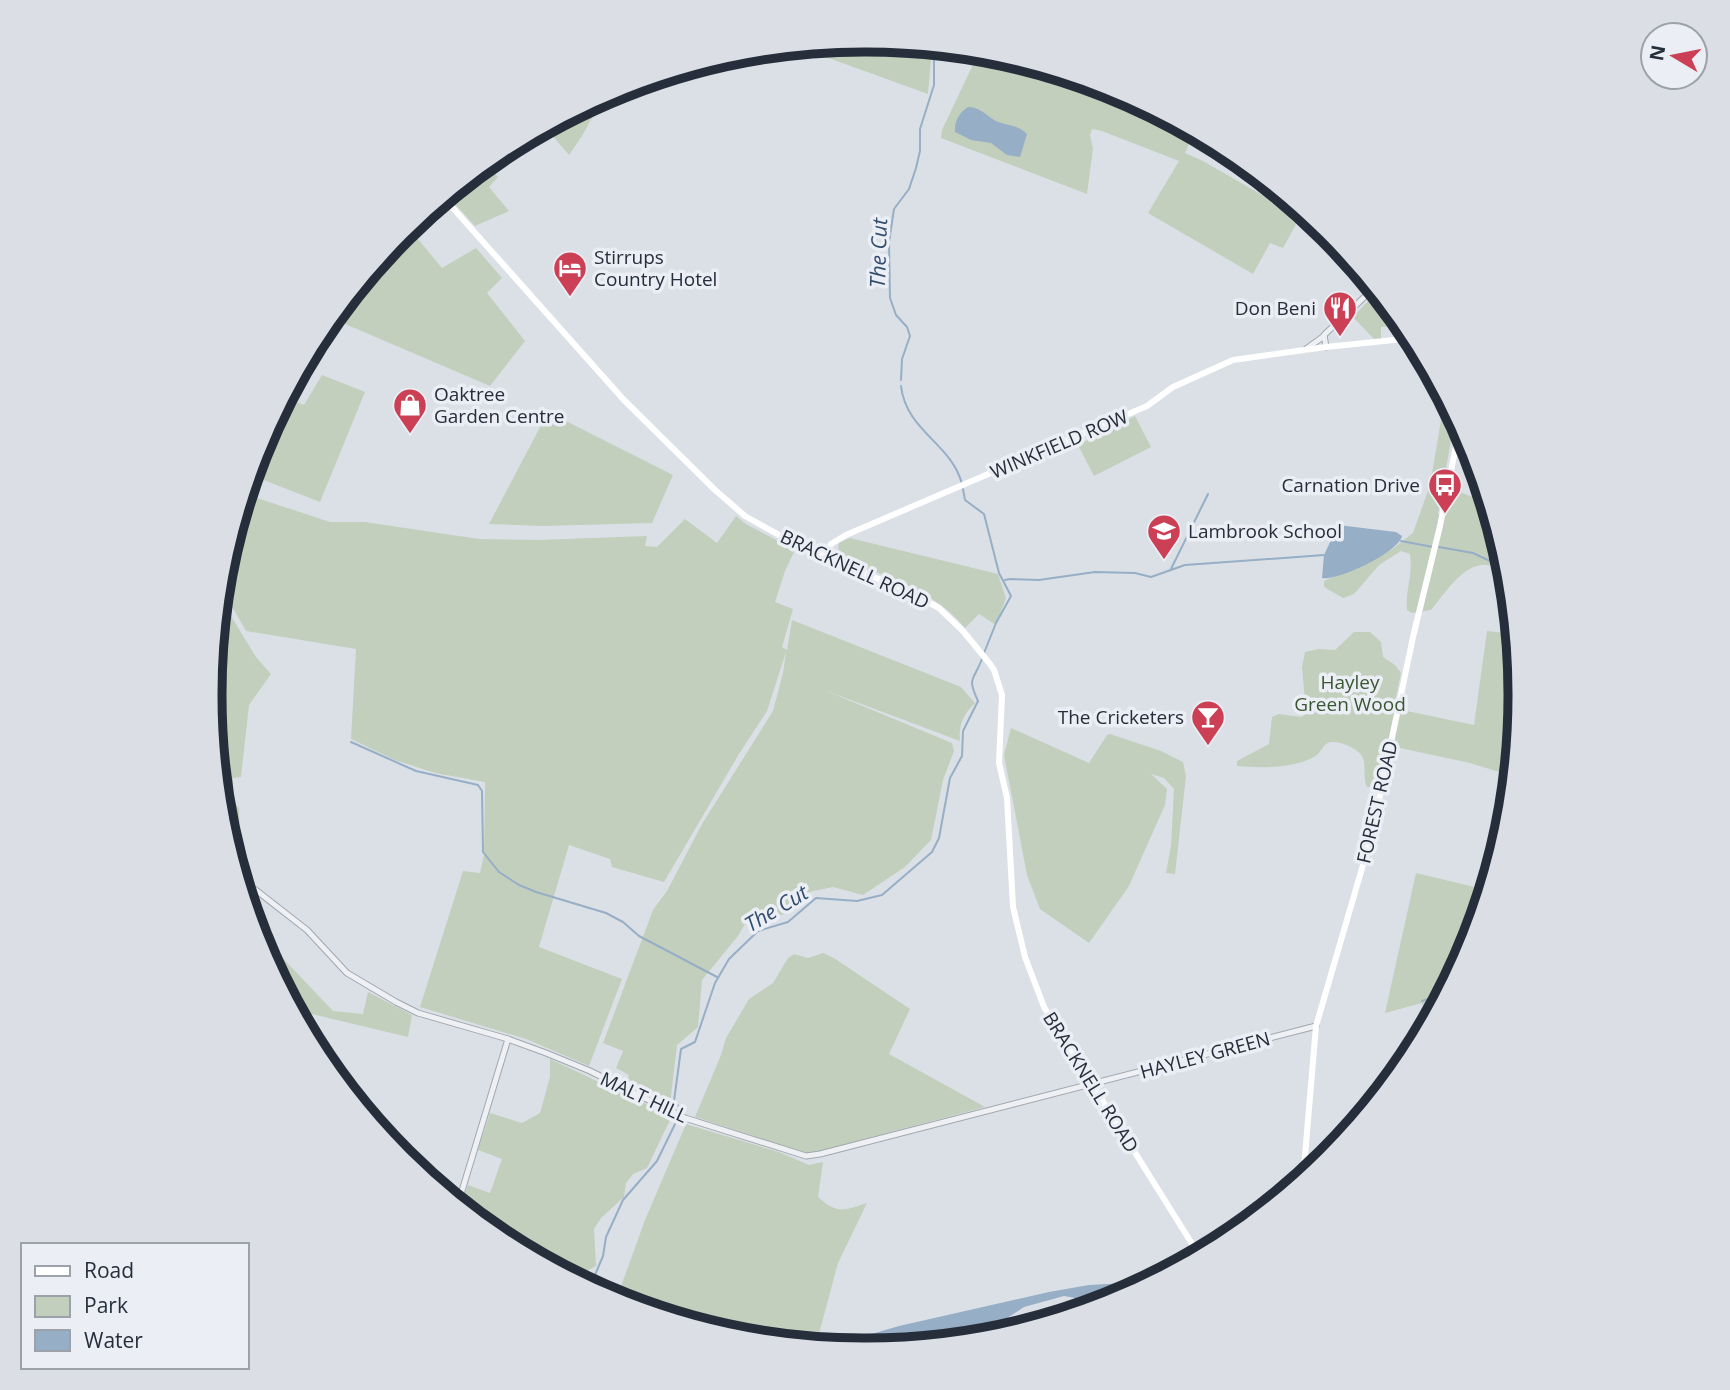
<svg xmlns="http://www.w3.org/2000/svg" width="1730" height="1390" font-family="'Open Sans',sans-serif">
	<rect width="100%" height="100%" fill="#dbe0e6"/>
	<g fill="#c2cfbd">
		<polygon points="865,40 932,47 928,94 798,47"/>
		<polygon points="974,51 993,53 1116,90 1194,132 1185,153 1203,161 1300,217 1283,248 1270,243 1253,274 1148,213 1179,161 1102,131 1092,129 1090,135 1093,149 1087,194 941,138 942,130 978,54"/>
		<polygon points="604,96 582,136 569,155 545,127"/>
		<polygon points="492,159 486,165 498,177 489,187 509,211 475,226 447,195"/>
		<polygon points="408,227 442,268 476,248 502,278 487,293 525,341 490,386 331,318"/>
		<polygon points="1377,292 1404,325 1381,327 1381,339 1374,339 1353,317"/>
		<polygon points="322,375 365,392 320,502 251,475 260,444 285,397 304,405"/>
		<path d="M1445,397L1455,417L1438,514L1446,516L1452,489L1488,503L1508,575C1474,546 1451,586 1431,610L1412,613L1407,610C1405,591 1413,577 1410,554L1401,551L1379,565L1354,594L1343,598L1324,587V581L1391,550L1413,533L1430,485Z"/>
		<polygon points="548,412 673,475 652,523 543,526 489,524"/>
		<polygon points="1135,416 1151,447 1094,476 1078,445"/>
		<path d="M245,494L330,522H365L479,539L538,540L647,536L645,546L657,547L685,519L717,543L736,516L746,524L795,550L785,571L775,602L793,609L782,647L787,650L792,620L961,687L975,703C964,713 958,726 960,741L824,690L952,743L954,751L943,780L931,840L905,867L863,895L833,887L809,892L787,914L748,919L738,936L702,980L698,1027L677,1045L670,1104L626,1082L629,1075L616,1068L623,1051L603,1043L653,910L667,891L702,824L773,711L783,673L786,652L767,711L739,754L664,882L612,867L610,859L569,845L539,947L622,979L589,1066L526,1039L420,1007L463,871L480,873L484,855L485,782L435,773L395,760L351,739L356,649L246,631L221,587L223,567Z"/>
		<path d="M850,538L998,574L1006,598L996,625L979,614L965,628C934,589 881,575 837,557L839,543Z"/>
		<polygon points="220,598 256,657 271,674 249,705 241,777 233,778 232,800 239,808 241,871 237,870 223,822 210,695"/>
		<path d="M1487,631L1514,634L1520,695L1512,776L1470,763L1386,745L1378,782L1373,788L1367,787C1362,777 1367,765 1362,756C1357,748 1341,742 1333,742C1323,742 1323,750 1317,755C1296,769 1260,768 1237,766V761L1269,744L1272,717L1279,714L1301,717L1306,714L1302,667L1305,652L1319,649L1335,650L1354,632H1370L1381,642L1383,657L1395,665L1401,673L1395,702L1397,709L1474,725Z"/>
		<polygon points="1011,728 1089,763 1107,735 1110,734 1161,751 1183,762 1186,776 1175,874 1166,873 1171,846 1174,789 1164,778 1151,774 1167,789 1165,805 1129,886 1089,943 1040,909 1027,875 1004,755"/>
		<polygon points="1416,873 1487,890 1470,946 1428,1024 1422,1003 1385,1013"/>
		<polygon points="255,929 333,1011 363,1014 368,992 412,1015 408,1037 295,1010 260,945"/>
		<polygon points="823,953 834,958 910,1009 889,1054 985,1107 808,1154 695,1117 721,1055 726,1038 749,999 773,983 788,958 794,954 808,958"/>
		<polygon points="550,1059 663,1112 670,1120 647,1168 633,1174 626,1183 624,1197 601,1218 594,1229 596,1266 574,1278 501,1239 461,1206 468,1185 490,1193 502,1159 478,1150 490,1113 522,1123 540,1113 550,1077"/>
		<path d="M686,1124L779,1152L809,1165L823,1162L818,1197C837,1214 843,1211 867,1203L838,1263L816,1345L737,1337L616,1300L645,1220Z"/>
	</g>
	<g fill="#96aec6" fill-rule="evenodd">
		<path d="M968,107C979,107 985,114 994,120C1005,126 1018,124 1027,134L1020,157L1007,155L991,143L971,140L955,132C954,121 960,112 968,107Z"/>
		<path d="M1338,525L1396,532L1402,536C1399,552 1338,581 1322,578L1324,555Z"/>
		<path d="M1125,1283L1130,1287L1125,1291L992,1337L865,1350L851,1348L868,1335L899,1326L1049,1292L1089,1285ZM1064,1296L1075,1298L1068,1305L1050,1308L1012,1323H1006L1007,1318L1024,1307Z"/>
	</g>
	<g fill="none" stroke-linecap="round" stroke-linejoin="round">
		<g stroke="#96aec6" stroke-width="2">
			<polyline points="901,380 902,359 910,336 907,327 896,315 890,298 889,242 894,209 909,189 916,168 920,151 920,129 934,85 934,47"/>
			<path d="M901,386C906,431 952,444 962,484"/>
			<polyline points="963,489 965,500 984,514 999,573 1011,596 996,623 984,653"/>
			<polyline points="1401,541 1433,547"/>
			<polyline points="1439,547 1473,553 1507,569"/>
			<polyline points="1171,569 1208,494"/>
			<polyline points="1005,580 1010,579 1039,580 1095,572 1135,573 1151,577 1185,565 1324,555"/>
			<polyline points="351,742 416,771 478,785 482,791 483,852 499,872 519,885 536,892 606,913 623,922 639,936 717,977"/>
			<polyline points="1440,995 1444,994"/>
			<polyline points="1422,1001 1437,996"/>
			<path d="M681,1113L682,1110L674,1101L681,1049L695,1042L715,983L729,959L758,931L788,922L816,898L857,901L882,895L932,852L939,838L950,778L962,756L963,731L978,701C967,677 973,682 982,659"/>
			<polyline points="1143,1280 1196,1256"/>
			<polyline points="588,1286 592,1282 603,1256 606,1237 623,1200 657,1161 678,1118"/>
		</g>
		<g stroke="#a1a7af" stroke-width="7">
			<g id="tertiary">
				<polyline points="1326,347 1324,335 1374,288"/>
				<polyline points="1306,349 1324,336"/>
				<polyline points="239,877 307,930 347,973 396,1002 418,1013 508,1039 546,1053 590,1071 685,1118 806,1156 820,1154 1316,1026"/>
				<polyline points="458,1204 508,1039"/>
			</g>
		</g>
		<use href="#tertiary" stroke="#eef0f4" stroke-width="5"/>
		<g stroke="#fff" stroke-width="6">
			<polyline points="444,198 623,399 715,490 745,516 795,544 910,592 939,608 963,631 990,664 994,670 1002,695 999,763 1007,798 1013,907 1025,957 1044,1007 1199,1255"/>
			<polyline points="823,557 831,544 846,535 1147,406 1173,387 1233,360 1326,347 1413,338"/>
			<polyline points="1303,1179 1316,1026 1372,834 1413,637 1440,526 1460,426"/>
		</g>
	</g>
	<defs>
		<g id="hotel-pin" transform="scale(1.75)"><path d="M0 17L-7.5 6A9.5 9.5 0 1 1 7.5 6Z" fill="#cb4055" stroke="#ebeef4"/><path d="M-6-4.5h1.5V1H6V5H4.5V3h-9V5H-6ZM-4 0a1.8 1.8 0 1 1 3.6 0ZM.5 0V-2.5h3Q6-2.5 6 0Z" fill="#fff"/></g>
		<g id="restaurant-pin" transform="scale(1.75)"><path d="M0 17L-7.5 6A9.5 9.5 0 1 1 7.5 6Z" fill="#cb4055" stroke="#ebeef4"/><path d="M-5-6h1v4h1v-4h1v4h1v-4h1v5L-1.5 .5V6h-2V.5L-5-1ZM5-6V6H3V1.5H1.5Q1.5-4 5-6Z" fill="#fff"/></g>
		<g id="shop-pin" transform="scale(1.75)"><path d="M0 17L-7.5 6A9.5 9.5 0 1 1 7.5 6Z" fill="#cb4055" stroke="#ebeef4"/><path d="M-5-2.5h2.3a2.7 3.5 0 0 1 5.4 0H5L5.5 6h-11ZM-1.5-2.5h3a1.5 2.3 0 0 0-3 0Z" fill="#fff"/></g>
		<g id="bus-pin" transform="scale(1.75)"><path d="M0 17L-7.5 6A9.5 9.5 0 1 1 7.5 6Z" fill="#cb4055" stroke="#ebeef4"/><path d="M-5-6H5V4H4V6H2V4H-2V6H-4V4H-5ZM-3.5-4V0h7V-4ZM-3.5 1.2v1.5H-2V1.2ZM2 1.2v1.5H3.5V1.2Z" fill="#fff"/></g>
		<g id="school-pin" transform="scale(1.75)"><path d="M0 17L-7.5 6A9.5 9.5 0 1 1 7.5 6Z" fill="#cb4055" stroke="#ebeef4"/><path d="M0-5L7-2L0 1L-7-2ZM-4 1L0 2.5L4 1V4Q0 6-4 4Z" fill="#fff"/></g>
		<g id="bar-pin" transform="scale(1.75)"><path d="M0 17L-7.5 6A9.5 9.5 0 1 1 7.5 6Z" fill="#cb4055" stroke="#ebeef4"/><path d="M-6-5H6L.8 .8V4.5H3.5V6h-7V4.5H-.8V.8Z" fill="#fff"/></g>
	</defs>
	<g fill-rule="evenodd">
		<use href="#hotel-pin" x="570" y="268"/>
		<use href="#restaurant-pin" x="1340" y="308"/>
		<use href="#shop-pin" x="410" y="405"/>
		<use href="#bus-pin" x="1445" y="485"/>
		<use href="#school-pin" x="1164" y="531"/>
		<use href="#bar-pin" x="1208" y="717"/>
	</g>
	<g text-anchor="middle" dominant-baseline="central" stroke-width="7" stroke-linejoin="round" paint-order="stroke">
		<g font-size="19" fill="#262e3b" stroke="#ebeef4" text-anchor="start">
			<text x="594" y="257">Stirrups<tspan x="594" dy="22">Country Hotel</tspan></text>
			<text x="1316" y="308" text-anchor="end">Don Beni</text>
			<text x="434" y="394">Oaktree<tspan x="434" dy="22">Garden Centre</tspan></text>
			<text x="1420" y="485" text-anchor="end">Carnation Drive</text>
			<text x="1188" y="531">Lambrook School</text>
			<text x="1184" y="717" text-anchor="end">The Cricketers</text>
		</g>
		<g font-size="19" fill="#262e3b" stroke="#ebeef4">
			<text transform="translate(1059 444) rotate(-23)">WINKFIELD ROW</text>
			<text transform="translate(855 569) rotate(25)">BRACKNELL ROAD</text>
			<text transform="translate(1377 802) rotate(-77)">FOREST ROAD</text>
			<text transform="translate(1205 1055) rotate(-15)">HAYLEY GREEN</text>
			<text transform="translate(1091 1082) rotate(58)">BRACKNELL ROAD</text>
			<text transform="translate(644 1097) rotate(25)">MALT HILL</text>
		</g>
		<g font-size="19" fill="#3a5733" stroke="#ebeef4">
			<text x="1350" y="682">Hayley<tspan x="1350" dy="22">Green Wood</tspan></text>
		</g>
		<g font-size="21" font-style="italic" fill="#314d6e" stroke="#ebeef4">
			<text transform="translate(878 253) rotate(-88)">The Cut</text>
			<text transform="translate(776 908) rotate(-31)">The Cut</text>
		</g>
	</g>
	<path d="M0 0H1730V1390H0ZM864 52H866A642 642 0 0 1 1508 694V696A642 642 0 0 1 866 1338H864A642 642 0 0 1 222 696V694A642 642 0 0 1 864 52Z" fill="#dbdfe5" fill-rule="evenodd"/>
	<path fill="none" stroke="#262e3b" stroke-width="9" d="M864 52H866A642 642 0 0 1 1508 694V696A642 642 0 0 1 866 1338H864A642 642 0 0 1 222 696V694A642 642 0 0 1 864 52Z"/>
	<rect x="21" y="1243" width="228" height="126" fill="#ebeef4" stroke="#9ca1aa" stroke-width="2"/>
	<rect x="35" y="1266" width="35" height="10" fill="#ffffff" stroke="#9ca1aa" stroke-width="2"/>
	<text x="84" y="1278" font-size="21" fill="#262e3b">Road</text>
	<rect x="35" y="1296" width="35" height="21" fill="#c2cfbd" stroke="#9ca1aa" stroke-width="2"/>
	<text x="84" y="1313" font-size="21" fill="#262e3b">Park</text>
	<rect x="35" y="1330" width="35" height="21" fill="#96aec6" stroke="#9ca1aa" stroke-width="2"/>
	<text x="84" y="1348" font-size="21" fill="#262e3b">Water</text>
	<g transform="translate(1674 56) rotate(280)"><circle r="33" fill="#ebeef4" stroke="#9ca1aa" stroke-width="2"/>
	<path d="M0-5L12 26L0 18L-12 26Z" fill="#cb4055"/>
	<text y="-10" font-size="19" font-weight="bold" text-anchor="middle" fill="#262e3b">N</text>
	</g>
</svg>
